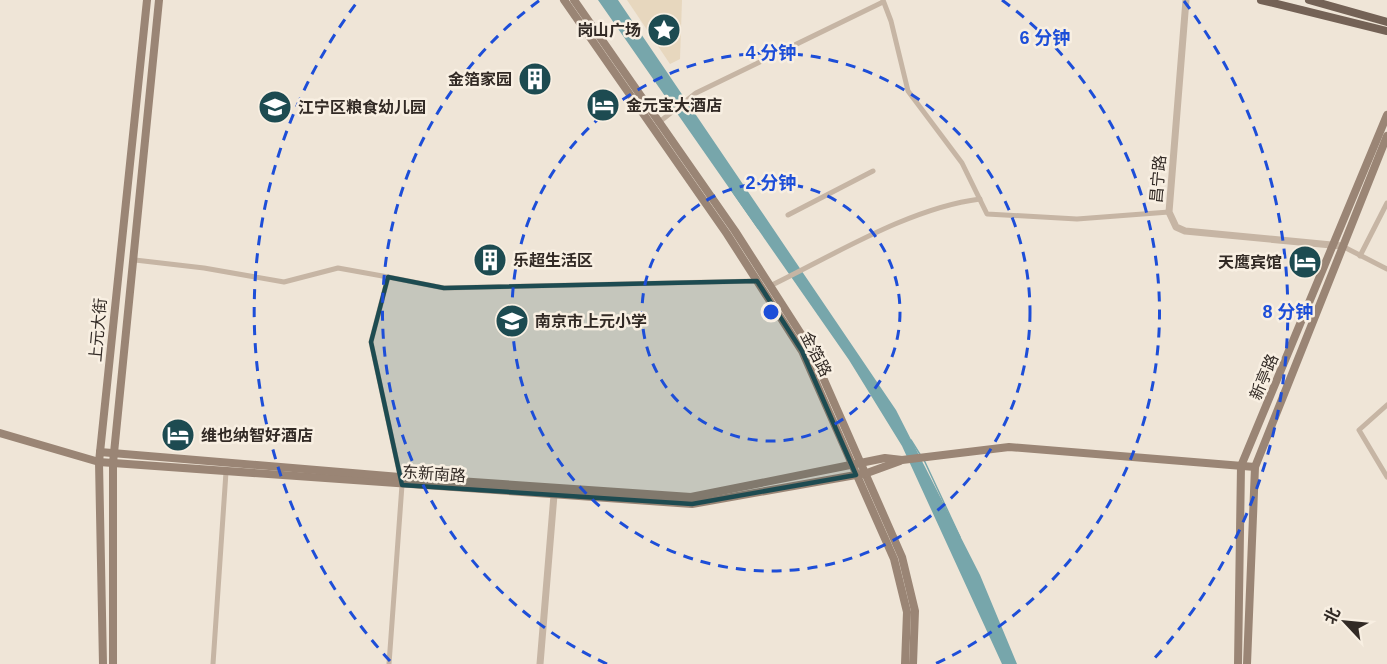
<svg xmlns="http://www.w3.org/2000/svg" width="1387" height="664" font-family="Helvetica,'Noto Sans SC',sans-serif">
	<rect width="100%" height="100%" fill="#efe5d7"/>
	<polygon fill="#e7d7be" points="627,0 682,0 680,59 670,64"/>
	<polygon fill="#77a6ab" points="598,0 618,0 896,410 980,575 1017,664 1002,664 902,446 849,360"/>
	<g fill="none" stroke-linecap="round" stroke-linejoin="round">
		<g stroke="#77a6ab" stroke-width="1.5">
			<polyline points="730,188 758,228"/>
			<polyline points="911,440 921,456"/>
			<polyline points="924,460 960,537"/>
		</g>
		<g stroke="#c6b5a4" stroke-width="5">
			<polyline points="883,0 891,21 908,91 962,163 987,214 1077,219 1169,212"/>
			<polyline points="658,123 696,93 883,2"/>
			<polyline points="788,215 873,171"/>
			<polyline points="1342,246 1387,269"/>
			<polyline points="1360,256 1387,203"/>
			<polyline points="135,260 204,268 284,282 338,268 388,277"/>
			<path d="M770,286C834,255 909,208 980,199"/>
			<polyline points="1387,405 1359,430 1387,477"/>
			<polyline points="213,664 226,472"/>
			<polyline points="389,664 402,485 371,342 388,277 444,288 757,281"/>
		</g>
		<g stroke="#c6b5a4" stroke-width="7">
			<polyline points="1186,0 1169,212 1176,227 1185,231 1342,246"/>
			<polyline points="540,664 554,495"/>
		</g>
		<g stroke="#9a8575" stroke-width="8">
			<polyline points="564,0 727,234 802,351 894,559 907,612 905,664"/>
			<polyline points="574,0 735,231 810,348 902,557 915,611 913,664"/>
			<polyline points="0,433 99,462 692,504 867,473 900,461"/>
			<polyline points="100,452 400,477 691,497 885,458 902,460 1009,447 1255,467"/>
			<polyline points="103,664 99,462 147,0"/>
			<polyline points="113,664 113,463 159,0"/>
			<polyline points="1238,664 1241,466 1387,115"/>
			<polyline points="1247,664 1255,467 1387,136"/>
		</g>
		<g stroke="#746256" stroke-width="8">
			<polyline points="1261,0 1387,31"/>
			<polyline points="1309,0 1387,22"/>
		</g>
	</g>
	<path fill="#1d4b51" fill-opacity="0.2" stroke="#1d4b51" stroke-width="4.5" stroke-linejoin="round" d="M388,277L444,288L757,281L802,351L856,475L692,504L402,485L371,342Z"/>
	<g fill="none" stroke="#1d4ed8" stroke-width="3" stroke-dasharray="10 8">
		<circle cx="771" cy="312" r="129"/>
		<circle cx="771" cy="312" r="259"/>
		<path d="M607 664A388 388 0 0 1 540 0M1002 0A388 388 0 0 1 935 664"/>
		<path d="M390 661A517 517 0 0 1 358 1M1184 1A517 517 0 0 1 1152 661"/>
	</g>
	<defs>
		<g id="sight-disc" transform="scale(1.725)"><circle r="9.5" fill="#1d4b51" stroke="#f8efe2"/><path d="M0-6L1.8-2.2L6-1.7L2.9 1.2L3.7 5.4L0 3.3L-3.7 5.4L-2.9 1.2L-6-1.7L-1.8-2.2Z" fill="#fff"/></g>
		<g id="building-disc" transform="scale(1.725)"><circle r="9.5" fill="#1d4b51" stroke="#f8efe2"/><path d="M-4-6H4V6H1V3H-1V6H-4ZM-2.5-4.3h1.7v1.8h-1.7ZM.8-4.3h1.7v1.8H.8ZM-2.5-1h1.7V.8h-1.7ZM.8-1h1.7V.8H.8Z" fill="#fff"/></g>
		<g id="hotel-disc" transform="scale(1.725)"><circle r="9.5" fill="#1d4b51" stroke="#f8efe2"/><path d="M-6-4.5h1.5V1H6V5H4.5V3h-9V5H-6ZM-4 0a1.8 1.8 0 1 1 3.6 0ZM.5 0V-2.5h3Q6-2.5 6 0Z" fill="#fff"/></g>
		<g id="school-disc" transform="scale(1.725)"><circle r="9.5" fill="#1d4b51" stroke="#f8efe2"/><path d="M0-5L7-2L0 1L-7-2ZM-4 1L0 2.5L4 1V4Q0 6-4 4Z" fill="#fff"/></g>
	</defs>
	<g fill-rule="evenodd">
		<use href="#sight-disc" x="664" y="30"/>
		<use href="#building-disc" x="535" y="79"/>
		<use href="#hotel-disc" x="603" y="105"/>
		<use href="#school-disc" x="275" y="107"/>
		<use href="#building-disc" x="490" y="260"/>
		<use href="#hotel-disc" x="1305" y="262"/>
		<use href="#school-disc" x="512" y="321"/>
		<use href="#hotel-disc" x="178" y="435"/>
	</g>
	<g text-anchor="middle" dominant-baseline="central" stroke-width="5" stroke-linejoin="round" paint-order="stroke">
		<g font-size="16" font-weight="bold" fill="#322a25" stroke="#f8efe2" text-anchor="start">
			<text x="641" y="30" text-anchor="end">岗山广场</text>
			<text x="512" y="79" text-anchor="end">金箔家园</text>
			<text x="626" y="105">金元宝大酒店</text>
			<text x="298" y="107">江宁区粮食幼儿园</text>
			<text x="513" y="260">乐超生活区</text>
			<text x="1282" y="262" text-anchor="end">天鹰宾馆</text>
			<text x="535" y="321">南京市上元小学</text>
			<text x="201" y="435">维也纳智好酒店</text>
		</g>
		<g font-size="16" fill="#322a25" stroke="#f8efe2">
			<text transform="translate(1158 179) rotate(-85)">昌宁路</text>
			<text transform="translate(98 330) rotate(-85)">上元大街</text>
			<text transform="translate(816 354) rotate(63)">金箔路</text>
			<text transform="translate(1264 377) rotate(-67)">新亭路</text>
			<text transform="translate(434 474) rotate(4)">东新南路</text>
		</g>
	</g>
	<circle cx="771" cy="312" r="9" fill="#1d4ed8" stroke="#f8efe2" stroke-width="3"/>
	<g font-size="18" text-anchor="middle" font-weight="bold" fill="#1d4ed8" stroke="#f8efe2" stroke-width="5" stroke-linejoin="round" paint-order="stroke">
		<text x="1045" y="44">6 分钟</text>
		<text x="771" y="59">4 分钟</text>
		<text x="771" y="189">2 分钟</text>
		<text x="1288" y="318">8 分钟</text>
	</g>
	<g transform="translate(1345 622) rotate(296)" stroke="#f8efe2" stroke-width="4.5" paint-order="stroke">
	<path d="M0-4.5L10 22L0 15L-10 22Z" fill="#322a25"/>
	<text y="-9" font-size="16" font-weight="bold" text-anchor="middle" fill="#322a25">北</text>
	</g>
</svg>
